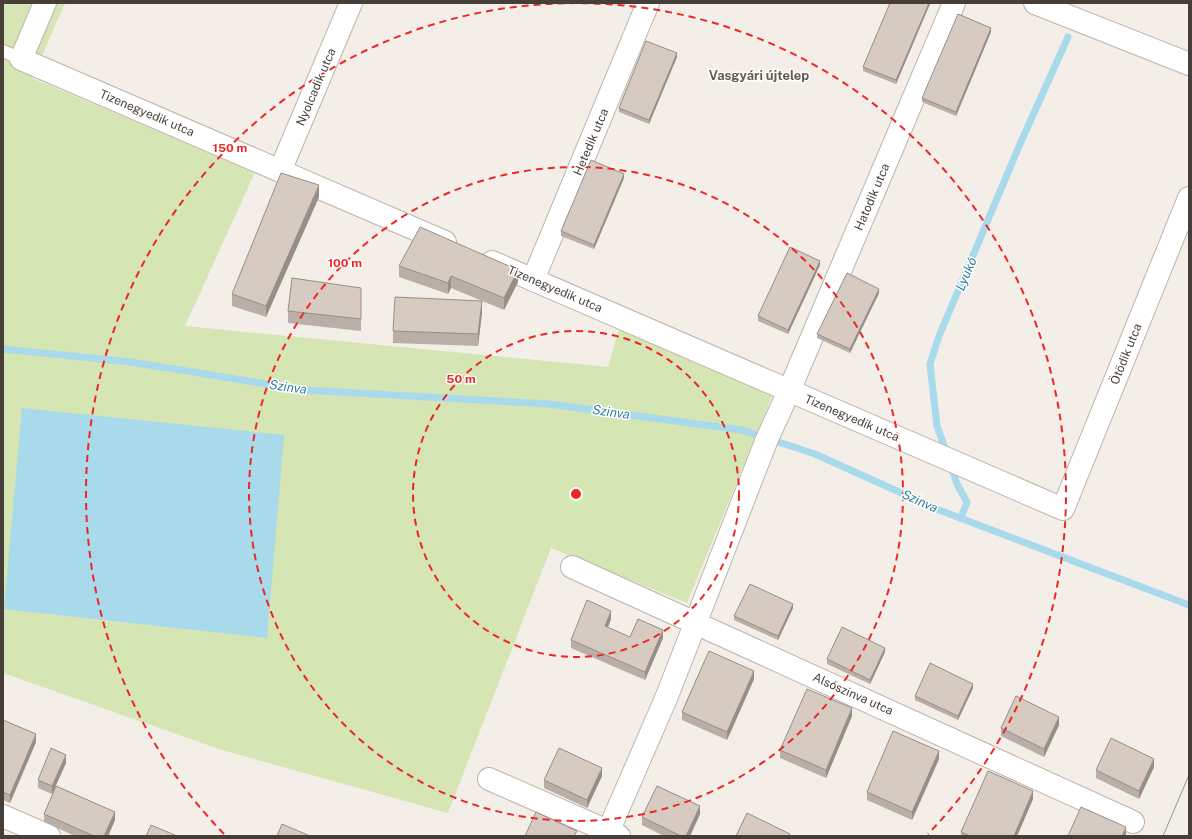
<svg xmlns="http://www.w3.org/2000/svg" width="1192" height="839" font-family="'Public Sans',sans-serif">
	<rect width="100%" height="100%" fill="#f3eee8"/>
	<polygon fill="#d5e5b3" points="3,3 65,3 32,78 255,172 185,326 608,367 620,326 774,391 687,603 551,548 448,813 222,750 3,673"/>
	<polygon fill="#a8daec" points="22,408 284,435 267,638 4,609"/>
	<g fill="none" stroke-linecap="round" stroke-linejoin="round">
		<g stroke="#a8daec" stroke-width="7">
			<polyline points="3,349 131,362 304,390 549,404 742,430 815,454 939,510 1189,605"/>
			<polyline points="947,454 937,426 930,364 939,336 1020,144 1068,37"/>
			<polyline points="951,466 957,484 967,502 961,518"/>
		</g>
		<g stroke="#beb4ab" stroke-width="14">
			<polyline id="lane" points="3,51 21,59"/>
		</g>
		<g stroke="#beb4ab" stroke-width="24">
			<g id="street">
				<polyline points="45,3 21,59 445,242"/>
				<polyline points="1035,3 1189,64"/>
				<polyline points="280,171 351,3"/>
				<polyline points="492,262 1063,509 1189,198"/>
				<polyline points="533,280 648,3"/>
				<polyline points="572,567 1133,822"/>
				<polyline points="489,779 619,836"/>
				<polyline points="3,816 49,836"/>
				<polyline points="608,832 667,696 767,439 789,391 954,3"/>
			</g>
		</g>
		<use href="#lane" stroke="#fff" stroke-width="12"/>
		<use href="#street" stroke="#fff" stroke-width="22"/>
		<polyline stroke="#969696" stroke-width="1" points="1163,836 1189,775"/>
	</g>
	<g fill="#b9afa6">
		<polygon points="930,3 896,84 863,71 863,67"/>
		<polygon points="991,32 956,116 922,102 922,98"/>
		<polygon points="677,57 649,124 619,112 619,108"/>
		<polygon points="624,178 594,249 561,236 561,231"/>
		<polygon points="319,197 266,317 232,306 232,294"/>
		<polygon points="820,265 788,334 758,321 758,316"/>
		<polygon points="399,266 518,282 504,310 451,288 448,294 399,277"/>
		<polygon points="361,288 361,331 288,323 288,311"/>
		<polygon points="879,293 850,353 817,338 817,334"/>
		<polygon points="482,313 478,346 393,343 393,331"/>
		<polygon points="793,608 778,640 734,620 734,616"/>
		<polygon points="611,619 608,628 630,637 663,638 645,680 571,648 571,640"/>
		<polygon points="885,652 870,684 827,664 827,659"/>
		<polygon points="754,679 727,740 682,720 682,712"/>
		<polygon points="973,688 958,720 915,700 915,696"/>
		<polygon points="852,716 826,778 780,758 780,750"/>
		<polygon points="3,720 36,742 10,803 3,800"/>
		<polygon points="1059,725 1044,757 1001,736 1001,728"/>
		<polygon points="939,759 912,820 867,800 867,792"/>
		<polygon points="66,763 52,794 38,788 38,780"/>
		<polygon points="1154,767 1139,799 1096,778 1096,770"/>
		<polygon points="602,776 587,808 544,788 544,780"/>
		<polygon points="1033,799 1017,836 961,836 961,832"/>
		<polygon points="44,814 115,820 108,836 75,836 44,822"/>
		<polygon points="700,814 690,836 664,836 642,825 642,817"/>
	</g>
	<g fill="#968e87">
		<polygon points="929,3 930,3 930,4 896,84 896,80"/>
		<polygon points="991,28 991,32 956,116 956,112"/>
		<polygon points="677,53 677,57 649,124 649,120"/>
		<polygon points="624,174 624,178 594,249 594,245"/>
		<polygon points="319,185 319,197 266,317 266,306"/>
		<polygon points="820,261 820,265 788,334 788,330"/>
		<polygon points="518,270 518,282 504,310 504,298"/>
		<polygon points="451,276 451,288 448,294 448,283"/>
		<polygon points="879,289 879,293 850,353 850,349"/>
		<polygon points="482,301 482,313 478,346 478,334"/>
		<polygon points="793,604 793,608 778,640 778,636"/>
		<polygon points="611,611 611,619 605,634 605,626"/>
		<polygon points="663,630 663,638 645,680 645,672"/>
		<polygon points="885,648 885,652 870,684 870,680"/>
		<polygon points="754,671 754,679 727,740 727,732"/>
		<polygon points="973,684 973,688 958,720 958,716"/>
		<polygon points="852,708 852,716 826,778 826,770"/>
		<polygon points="1059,717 1059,725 1044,757 1044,749"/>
		<polygon points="36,734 36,742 10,803 10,795"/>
		<polygon points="939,751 939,759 912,820 912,812"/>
		<polygon points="66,755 66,763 52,794 52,786"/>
		<polygon points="1154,759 1154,767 1139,799 1139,791"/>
		<polygon points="602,768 602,776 587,808 587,800"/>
		<polygon points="1033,791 1033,799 1017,836 1014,836"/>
		<polygon points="700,806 700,814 690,836 686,836"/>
		<polygon points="115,812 115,820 108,836 104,836"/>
		<polygon points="1126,827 1126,836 1122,836"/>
	</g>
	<g fill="#d7cbc1" stroke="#968e87">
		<polygon points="890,3 929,3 896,80 863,67"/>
		<polygon points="958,14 991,28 956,112 922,98"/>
		<polygon points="646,41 677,53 649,120 619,108"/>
		<polygon points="591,160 624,174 594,245 561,231"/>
		<polygon points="281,173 319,185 266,306 232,294"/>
		<polygon points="420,227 518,270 504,298 451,276 448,283 399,266"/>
		<polygon points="790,247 820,261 788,330 758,316"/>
		<polygon points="847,273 879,289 850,349 817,334"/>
		<polygon points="292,278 361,288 361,319 288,311"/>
		<polygon points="395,297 482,301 478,334 393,331"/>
		<polygon points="750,584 793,604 778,636 734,616"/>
		<polygon points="587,600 611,611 605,626 630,637 638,619 663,630 645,672 571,640"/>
		<polygon points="842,627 885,648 870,680 827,659"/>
		<polygon points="709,651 754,671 727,732 682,712"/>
		<polygon points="930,663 973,684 958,716 915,696"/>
		<polygon points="807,689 852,708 826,770 780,750"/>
		<polygon points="1016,696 1059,717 1044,749 1001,728"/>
		<polygon points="3,720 36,734 10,795 3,792"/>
		<polygon points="893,731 939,751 912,812 867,792"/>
		<polygon points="1111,738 1154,759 1139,791 1096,770"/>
		<polygon points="51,748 66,755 52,786 38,780"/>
		<polygon points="559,748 602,768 587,800 544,780"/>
		<polygon points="988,771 1033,791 1014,836 970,836 961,832"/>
		<polygon points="56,786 115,812 104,836 94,836 44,814"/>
		<polygon points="657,786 700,806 686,836 681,836 642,817"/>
		<polygon points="1081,807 1126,827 1122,836 1068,836"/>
		<polygon points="536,812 577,831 574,836 525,836"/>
		<polygon points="747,813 790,834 789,836 736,836"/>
		<polygon points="282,824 310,836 277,836"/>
		<polygon points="151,825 177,836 146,836"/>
	</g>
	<g fill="none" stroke="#ed2725" stroke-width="2" stroke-dasharray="7 5">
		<circle cx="576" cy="494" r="163"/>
		<circle cx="576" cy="494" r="327"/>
		<path d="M224 834A490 490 0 1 1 928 834"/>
	</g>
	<g text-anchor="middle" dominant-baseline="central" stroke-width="3" stroke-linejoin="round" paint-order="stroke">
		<g font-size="12" fill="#463e37" stroke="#fff">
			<text transform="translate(316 87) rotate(-67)">Nyolcadik utca</text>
			<text transform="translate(147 113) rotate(23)">Tizenegyedik utca</text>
			<text transform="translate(591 142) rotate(-67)">Hetedik utca</text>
			<text transform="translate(872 197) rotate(-67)">Hatodik utca</text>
			<text transform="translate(555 289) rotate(23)">Tizenegyedik utca</text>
			<text transform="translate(1126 354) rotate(-68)">Ötödik utca</text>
			<text transform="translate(852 418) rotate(23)">Tizenegyedik utca</text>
			<text transform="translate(853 694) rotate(24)">Alsószinva utca</text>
		</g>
		<g font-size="13" font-weight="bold" fill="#685a4f" stroke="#fff">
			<text x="759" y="75">Vasgyári újtelep</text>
		</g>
		<g font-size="13" font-style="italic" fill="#327f9c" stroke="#fff">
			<text transform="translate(966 274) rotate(-67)">Lyukó</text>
			<text transform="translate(288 387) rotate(8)">Szinva</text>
			<text transform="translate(611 412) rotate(8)">Szinva</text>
			<text transform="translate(920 501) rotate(24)">Szinva</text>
		</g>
	</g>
	<circle cx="576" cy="494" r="6" fill="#ed2725" stroke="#fff" stroke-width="2"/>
	<g font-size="12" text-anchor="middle" font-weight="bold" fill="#ed2725" stroke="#fff" stroke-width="3" stroke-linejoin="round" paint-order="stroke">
		<text x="230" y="152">150 m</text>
		<text x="345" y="267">100 m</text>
		<text x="461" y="383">50 m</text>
	</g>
	<rect width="1192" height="839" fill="none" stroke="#463e37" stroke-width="8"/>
</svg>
